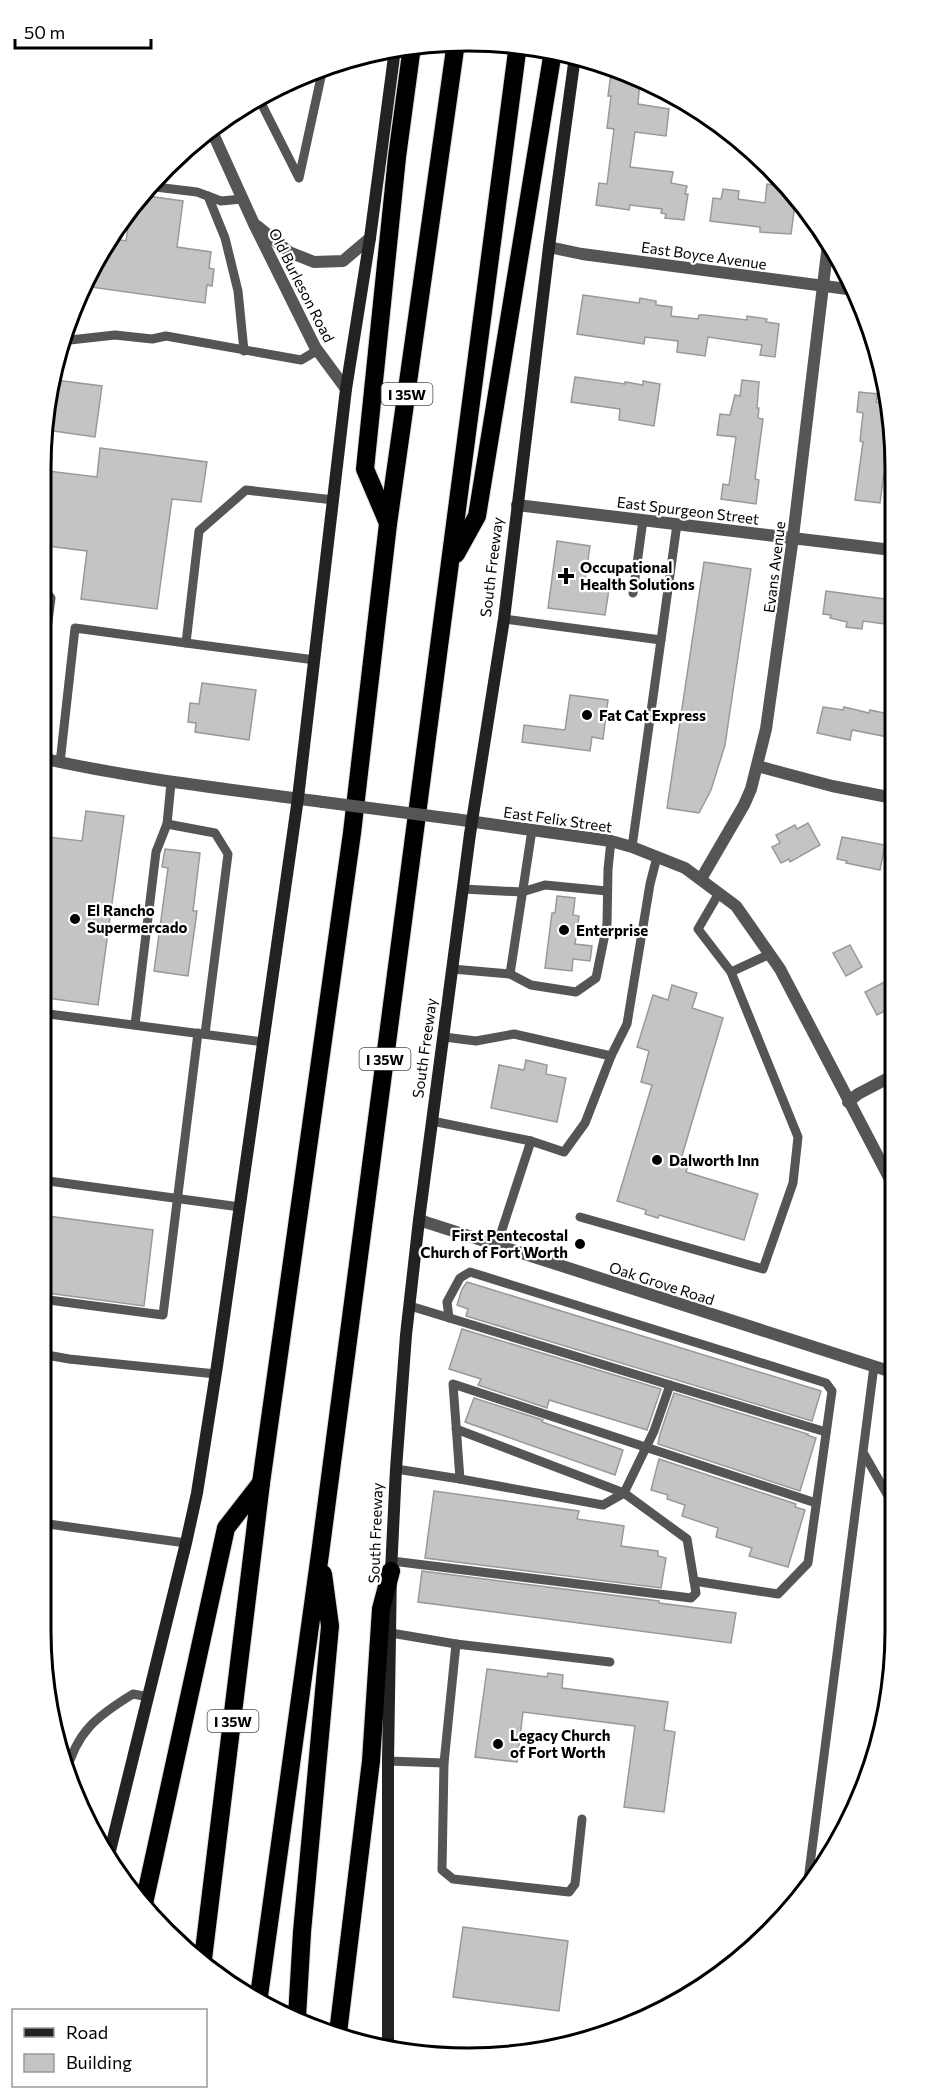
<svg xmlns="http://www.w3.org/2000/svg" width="936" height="2099" font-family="Commissioner,sans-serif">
	<rect width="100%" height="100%" fill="#fff"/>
	<g fill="#c4c4c4" stroke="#999" stroke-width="1.5">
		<polygon points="612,66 640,80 638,104 669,109 666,136 635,132 630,167 673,172 671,183 687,186 685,194 688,194 684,220 665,218 666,214 661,213 662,209 630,205 629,210 596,205 599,183 607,184 614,129 607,128 611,96 608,96"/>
		<polygon points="767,184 785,187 796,197 791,234 760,232 760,227 710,221 713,198 721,199 723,189 739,191 738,199 765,203"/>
		<polygon points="140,195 183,201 177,247 211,252 209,268 214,269 212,286 207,285 205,303 83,286 98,254 109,238 126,241 131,208"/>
		<polygon points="583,295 639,303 640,298 656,301 656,305 672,307 671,316 698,319 699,315 704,315 747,320 747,316 767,319 766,322 779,324 775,357 760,355 762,345 708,337 705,356 677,352 678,341 645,337 644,344 577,334"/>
		<polygon points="575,377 625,384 625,382 643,385 643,381 660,384 654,426 619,420 620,409 571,402"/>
		<polygon points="55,380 102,386 95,437 47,430"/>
		<polygon points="742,380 759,382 757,408 759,408 758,418 763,419 755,479 759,480 756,504 721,499 723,484 729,485 736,437 717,435 720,414 730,415 735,395 740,396"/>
		<polygon points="859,392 878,394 876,402 890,404 892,412 892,446 888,445 880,503 855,500 863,442 860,441 863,413 857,412"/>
		<polygon points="100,448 207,462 201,502 172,499 157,609 81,599 87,551 40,545 40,470 97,477"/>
		<polygon points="557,541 590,546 585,580 610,583 605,615 548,608"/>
		<polygon points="704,562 751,569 725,745 711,790 699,813 667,808"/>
		<polygon points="826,591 892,600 892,625 863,621 862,629 846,627 847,622 830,618 831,615 823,614"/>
		<polygon points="202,683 256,690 249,740 195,732 196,723 188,722 190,703 199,704"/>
		<polygon points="570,695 608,700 603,739 592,737 590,751 522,742 524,725 565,730"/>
		<polygon points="823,707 843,710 844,707 869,713 870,710 893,715 893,738 852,730 850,740 817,733"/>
		<polygon points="86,811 124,816 98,1005 40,997 40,836 82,841"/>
		<polygon points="808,823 820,845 790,862 789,859 781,863 772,847 780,843 776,835 795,825 797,829"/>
		<polygon points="842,837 885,845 880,870 846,863 847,861 837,859"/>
		<polygon points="165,849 200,853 193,911 197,911 188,976 154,971 168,868 162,867"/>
		<polygon points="557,896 575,898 573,915 579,916 575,944 592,946 590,961 573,959 572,971 545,968 552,913 555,913"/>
		<polygon points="850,945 862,967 846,976 833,953"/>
		<polygon points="894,977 894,1006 877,1015 865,992"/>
		<polygon points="672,985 697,993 692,1008 723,1018 681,1159 689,1162 686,1172 758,1194 744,1240 659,1215 658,1218 645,1214 646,1210 617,1201 652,1085 641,1082 649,1051 637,1047 653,995 668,1000"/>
		<polygon points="526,1060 547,1065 546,1074 566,1078 557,1122 491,1108 499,1065 524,1070"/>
		<polygon points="40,1215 153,1230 144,1306 40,1292"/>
		<polygon points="467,1282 821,1391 812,1421 466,1316 468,1309 457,1305 462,1289"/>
		<polygon points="462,1329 661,1389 647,1430 549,1400 547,1408 478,1385 481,1379 449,1369"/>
		<polygon points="674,1393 808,1434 807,1435 816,1438 800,1491 658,1444 660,1434"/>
		<polygon points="474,1398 543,1420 542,1422 623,1450 615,1475 465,1422"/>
		<polygon points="659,1459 796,1504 795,1507 805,1510 788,1567 749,1556 752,1548 716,1537 718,1528 682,1516 685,1505 667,1499 668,1495 651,1490"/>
		<polygon points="434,1491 579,1511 577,1519 624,1526 621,1546 658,1551 658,1556 666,1558 661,1588 425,1558"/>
		<polygon points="422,1571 659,1601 659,1603 736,1613 731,1643 418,1602"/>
		<polygon points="487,1669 547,1677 548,1673 563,1675 562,1688 668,1702 664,1730 675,1732 664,1812 624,1807 635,1726 523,1712 517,1762 475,1757"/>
		<polygon points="463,1927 568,1941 559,2011 453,1997"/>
	</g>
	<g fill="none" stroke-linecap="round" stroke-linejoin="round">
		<g stroke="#dbdbdb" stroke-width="20">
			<g id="motorway">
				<polyline points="388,523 365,469 397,157 412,46"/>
				<polyline points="456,554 477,516 553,51"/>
				<polyline points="143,1908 226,1528 261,1483"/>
				<polyline points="203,1959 261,1483 352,833 388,524 456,42"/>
				<polyline points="258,2003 320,1554 518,44"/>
				<polyline points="297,2017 302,1932 330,1626 323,1574"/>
				<polyline points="338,2033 371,1761 381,1609 391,1571"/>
			</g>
		</g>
		<g stroke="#555" stroke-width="9">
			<polyline points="258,97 299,178 323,68"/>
			<polyline points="147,186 197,192 221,201 242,199"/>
			<polyline points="208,196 225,238 238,291 244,351"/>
			<polyline points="61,341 115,335 152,339 166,336 301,360 318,350"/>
			<polyline points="633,593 643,520"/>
			<polyline points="504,619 661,640 677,524"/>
			<polyline points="186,643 315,660"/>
			<polyline points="41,676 51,598 41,584"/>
			<polyline points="60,763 75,628 186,643 199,531 246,490 334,500"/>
			<polyline points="167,824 215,833 228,854 205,1034"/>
			<polyline points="632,847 661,640"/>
			<polyline points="463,889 522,892 545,885 607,891"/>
			<polyline points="719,893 698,929 731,972 770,954"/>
			<polyline points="452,969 510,974 531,985 576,992 596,978 607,924 608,869 611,841"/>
			<polyline points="510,974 532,830"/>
			<polyline points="41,1013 263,1042"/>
			<polyline points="135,1025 156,852 167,824 171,783"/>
			<polyline points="444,1037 476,1041 514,1034 611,1056 585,1123 564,1152 531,1141"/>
			<polyline points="611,1056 627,1024 650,884 657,857"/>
			<polyline points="432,1121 531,1141 497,1245"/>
			<polyline points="41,1180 240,1207"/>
			<polyline points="580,1217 763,1269 793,1183 798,1137 731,972"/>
			<polyline points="41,1299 163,1315 198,1033"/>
			<polyline points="449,1318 447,1302 460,1278 470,1272 826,1383 832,1391 808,1563 778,1594 694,1581"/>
			<polyline points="41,1354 69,1359 216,1374"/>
			<polyline points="670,1385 826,1432"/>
			<polyline points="456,1429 624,1493 603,1505 460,1479 453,1384 816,1503"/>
			<polyline points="864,1454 895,1508"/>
			<polyline points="396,1469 460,1479"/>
			<polyline points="41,1523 186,1543"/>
			<polyline points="392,1561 691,1598 696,1593 687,1539 624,1493 654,1431 670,1385 410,1306"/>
			<polyline points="391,1633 456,1644"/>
			<polyline points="388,1761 444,1763 456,1644 610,1662"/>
			<polyline points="444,1763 442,1870 453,1879 569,1892 575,1884 582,1819"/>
			<path d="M66,1774C76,1732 97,1716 133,1694L149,1697"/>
			<polyline points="807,1888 874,1366"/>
		</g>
		<g stroke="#555" stroke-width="12">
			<polyline points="210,127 254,224 315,347 346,389"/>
			<polyline points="257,226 289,252 314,262 343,261 370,238"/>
			<polyline points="549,247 582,254 855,290"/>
			<polyline points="517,505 892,550"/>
			<polyline points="757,766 832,786 893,798"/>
			<polyline points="701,879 744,805 751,789 766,729 793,537 828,244"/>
			<polyline points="848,1102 858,1094 894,1075"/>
			<polyline points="419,1220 895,1373"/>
		</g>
		<g stroke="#555" stroke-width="12">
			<path d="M41,758C134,779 228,789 323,802"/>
			<polyline points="454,819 611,841 632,847 685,868 736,906 780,969 894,1187"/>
		</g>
		<g stroke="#222" stroke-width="12">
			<polyline points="108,1859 186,1543 197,1493 217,1366 298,798 346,389 370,238 395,49"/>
			<polyline points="388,2051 388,1761 391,1571 396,1469 406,1335 419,1220 470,834 504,619 549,247 575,56"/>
		</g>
		<use href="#motorway" stroke="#000" stroke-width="18"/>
		<polyline stroke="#555" stroke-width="12" points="323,802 454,819"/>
	</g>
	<g fill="#000" stroke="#fff" stroke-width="2">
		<path d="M563 567h6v6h6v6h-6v6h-6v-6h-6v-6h6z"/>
		<circle cx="587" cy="715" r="6"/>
		<circle cx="75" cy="919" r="6"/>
		<circle cx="564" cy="930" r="6"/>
		<circle cx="657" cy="1160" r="6"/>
		<circle cx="580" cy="1244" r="6"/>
		<circle cx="498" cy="1744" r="6"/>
	</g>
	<g text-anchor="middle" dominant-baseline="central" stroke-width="4.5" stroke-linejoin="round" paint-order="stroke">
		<g fill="#fff" stroke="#4c4c4c" stroke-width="1.5">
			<rect x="381.5" y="383" width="51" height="22" rx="4.5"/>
			<rect x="359.5" y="1048" width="51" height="22" rx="4.5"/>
			<rect x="207.5" y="1710" width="51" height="22" rx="4.5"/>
		</g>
		<g font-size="14" font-weight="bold" fill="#000">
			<text x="407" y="394">I 35W</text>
			<text x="385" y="1059">I 35W</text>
			<text x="233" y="1721">I 35W</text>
		</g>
		<g font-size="15" fill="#000" stroke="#fff">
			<text transform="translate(704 255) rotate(8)">East Boyce Avenue</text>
			<text transform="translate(302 285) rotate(63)">Old Burleson Road</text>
			<text transform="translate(688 510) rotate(7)">East Spurgeon Street</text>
			<text transform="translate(491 567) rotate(-83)">South Freeway</text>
			<text transform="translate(774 567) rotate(-83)">Evans Avenue</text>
			<text transform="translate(558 819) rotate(8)">East Felix Street</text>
			<text transform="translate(424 1048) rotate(-82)">South Freeway</text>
			<text transform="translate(662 1283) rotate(18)">Oak Grove Road</text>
			<text transform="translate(375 1533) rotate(-88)">South Freeway</text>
		</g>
		<g font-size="15" font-weight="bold" fill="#000" stroke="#fff" text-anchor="start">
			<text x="580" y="567">Occupational<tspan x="580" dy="17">Health Solutions</tspan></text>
			<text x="599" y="715">Fat Cat Express</text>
			<text x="87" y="910">El Rancho<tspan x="87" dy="17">Supermercado</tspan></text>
			<text x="576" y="930">Enterprise</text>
			<text x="669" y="1160">Dalworth Inn</text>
			<text x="568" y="1235" text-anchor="end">First Pentecostal<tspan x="568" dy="17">Church of Fort Worth</tspan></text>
			<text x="510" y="1735">Legacy Church<tspan x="510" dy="17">of Fort Worth</tspan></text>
		</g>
	</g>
	<path d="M0 0H936V2099H0ZM468 51H468A417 417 0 0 1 885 468V1631A417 417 0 0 1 468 2048H468A417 417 0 0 1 51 1631V468A417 417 0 0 1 468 51Z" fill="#fff" fill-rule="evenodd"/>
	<path fill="none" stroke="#000" stroke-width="3" d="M468 51H468A417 417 0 0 1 885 468V1631A417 417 0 0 1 468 2048H468A417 417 0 0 1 51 1631V468A417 417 0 0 1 468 51Z"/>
	<rect x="12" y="2009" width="195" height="78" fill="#ffffff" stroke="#999999" stroke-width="1.5"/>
	<rect x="24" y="2028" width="30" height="9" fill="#222222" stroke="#999999" stroke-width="1.5"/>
	<text x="66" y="2039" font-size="18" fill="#000000">Road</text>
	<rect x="24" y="2054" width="30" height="18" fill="#c4c4c4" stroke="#999999" stroke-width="1.5"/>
	<text x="66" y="2069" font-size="18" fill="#000000">Building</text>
	<path d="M15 39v9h136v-9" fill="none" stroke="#000000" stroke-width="3"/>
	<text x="24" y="39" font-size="18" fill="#000000" stroke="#ffffff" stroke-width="4.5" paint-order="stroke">50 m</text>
</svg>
